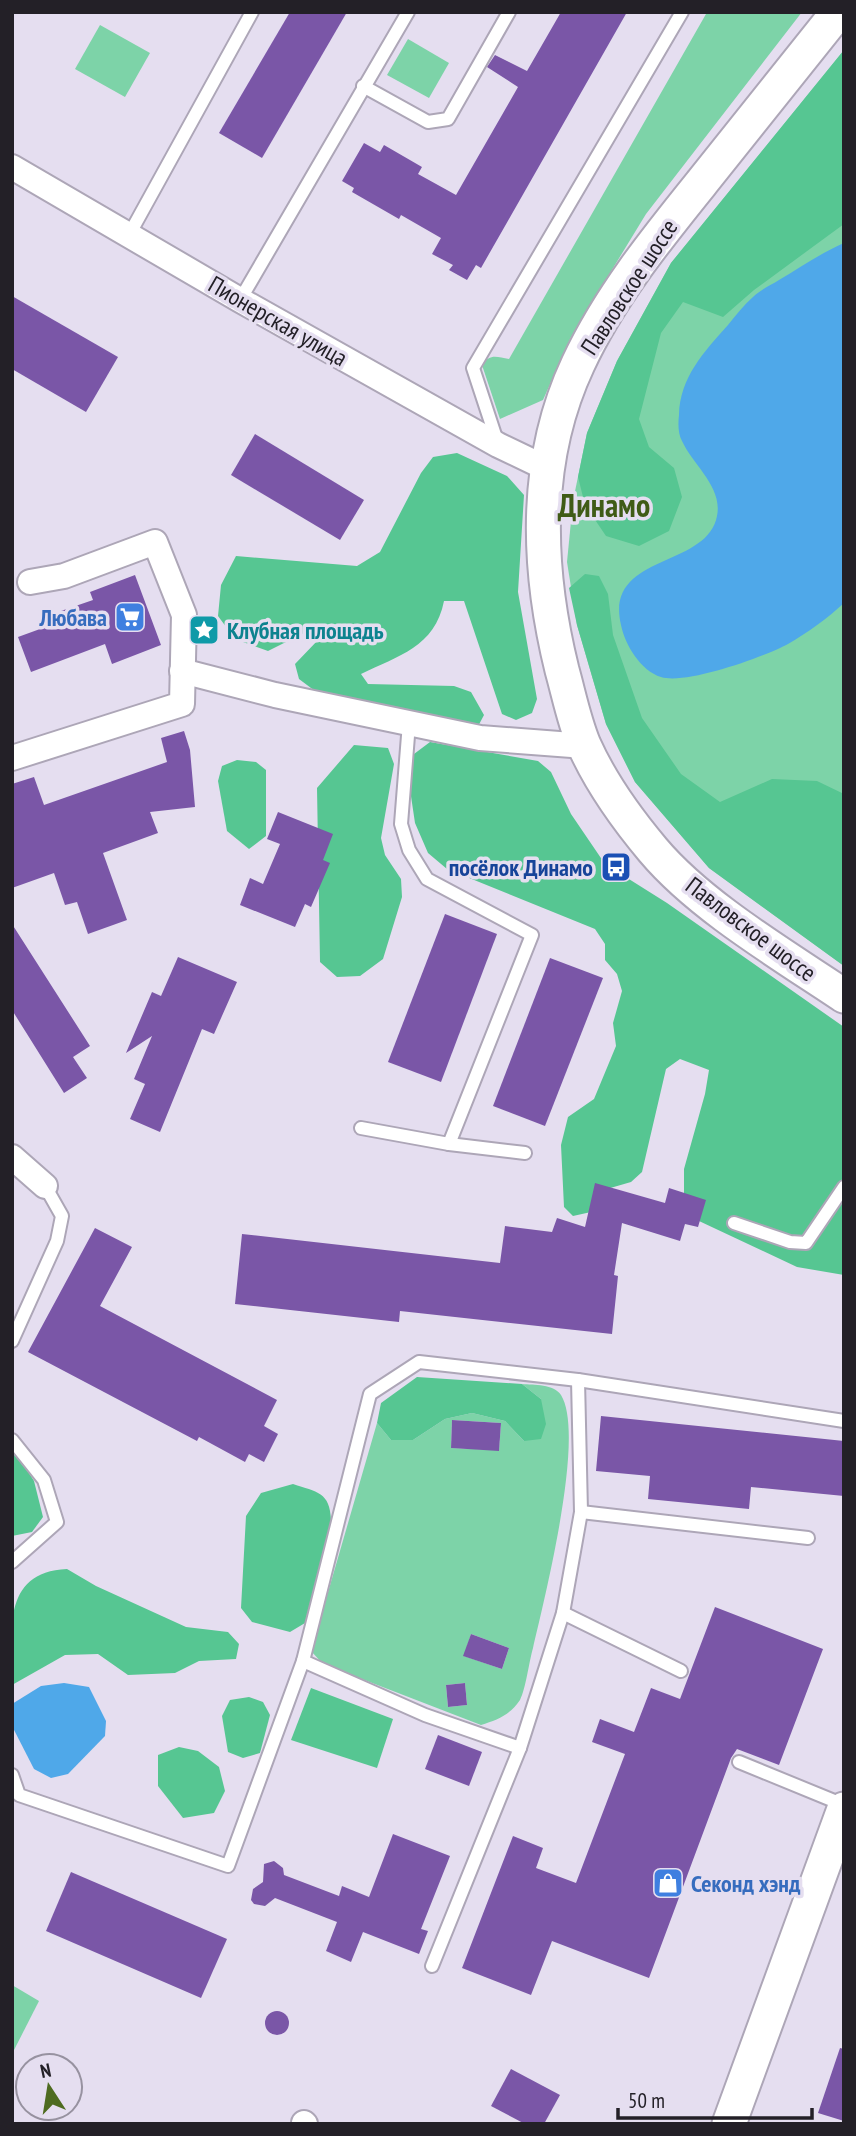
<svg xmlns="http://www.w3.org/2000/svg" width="856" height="2136" font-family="'PT Sans Narrow',sans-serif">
	<rect width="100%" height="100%" fill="#e5def0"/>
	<g fill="#7dd3a8" fill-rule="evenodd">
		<path d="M704,12H802L646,214L571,337L543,400L500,419L482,365C490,353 497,357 509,359L706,14Z"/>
		<polygon points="100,25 150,53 125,97 75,69"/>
		<polygon points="408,39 449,63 429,98 387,75"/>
		<polygon points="844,50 844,966 709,868 635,782 606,724 577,625 567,562 573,501 587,433 617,361 671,263"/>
		<path d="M522,1384C534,1385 554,1384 561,1395C586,1435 544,1600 533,1648C529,1662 526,1688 520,1700C510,1715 497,1720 481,1725L323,1664L311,1651L377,1423L391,1440H413L445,1419L472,1413L505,1421L524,1441L541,1399ZM452,1420L501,1423L499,1450L451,1448ZM471,1634L509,1648L502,1669L464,1656ZM465,1683L467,1705L448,1707L446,1685Z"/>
		<polygon points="12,1985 39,2001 12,2054"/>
	</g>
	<g fill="#56c692">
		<polygon points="844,50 844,224 754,290 723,317 683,302 661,333 639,419 649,447 674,468 682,497 669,531 639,546 606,536 585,505 578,477 587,433 617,361 671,263"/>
		<path d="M457,453L507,476L524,495L518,592L537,699L532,713L516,720L502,714L464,601H444C435,647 398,656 361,674L368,684L454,686L471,692L484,715L475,732L323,697L299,679L295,664L318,640L306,632L268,651L235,639L218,616L221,585L236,556L357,566L380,552L421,473L433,457Z"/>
		<polygon points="585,574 599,576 608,594 613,635 642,718 681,774 720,802 772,779 817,781 844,794 844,966 709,868 635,782 606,724 577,625 569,588"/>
		<polygon points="430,742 538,761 551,772 571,814 605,864 667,903 844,1027 844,1275 797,1267 699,1221 684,1199 684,1169 705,1094 709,1070 680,1059 666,1069 642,1172 631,1182 600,1191 591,1212 573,1216 564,1207 561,1145 568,1117 594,1099 616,1046 613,1023 622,991 617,974 605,960 605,944 595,929 447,869 428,853 415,823 408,776 414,754"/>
		<polygon points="354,745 388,748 394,764 381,838 385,855 401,879 402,897 383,959 360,976 337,977 320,962 317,788"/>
		<polygon points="237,760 256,762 266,770 266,836 249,849 227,831 218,781 222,766"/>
		<polygon points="417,1377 522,1384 541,1399 546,1424 541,1439 524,1441 505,1421 472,1413 445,1419 413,1440 391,1440 377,1423 381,1403"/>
		<polygon points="12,1446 34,1481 43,1517 32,1532 12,1536"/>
		<path d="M293,1484C317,1492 330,1492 331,1520L305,1623L290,1632L252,1622L241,1608L246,1516L261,1493Z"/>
		<path d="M67,1569L96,1586L186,1627L228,1632L239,1644L236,1659L199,1661L175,1673L128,1675L98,1654L65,1655L12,1685C12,1634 0,1572 67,1569Z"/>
		<polygon points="311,1688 393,1719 377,1768 291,1740"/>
		<polygon points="249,1697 263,1702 270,1715 260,1753 243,1758 228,1752 222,1716 230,1700"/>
		<polygon points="179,1747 198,1751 219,1767 225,1791 214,1813 183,1818 158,1786 158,1755"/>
	</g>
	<g fill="#4fa8e9">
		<path d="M844,243V603C828,618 807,633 788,644C764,657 686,685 661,677C641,671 625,645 621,625C604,553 707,569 717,516C723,487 693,465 682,441C678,434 678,423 679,415C680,377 704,352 728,325C736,315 744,305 753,297C760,290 771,285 779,280C801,267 821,253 844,243Z"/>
		<polygon points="64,1683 89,1687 106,1721 105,1736 68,1774 51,1778 34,1769 12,1726 12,1704 41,1686"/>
	</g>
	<g fill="#7a56a7">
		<polygon points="290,12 347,12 262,158 219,133"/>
		<polygon points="561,12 627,12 481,268 476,265 467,280 449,270 453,265 432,254 441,238 401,215 399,219 352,192 354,188 342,181 364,143 380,152 384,145 422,167 418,174 456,195 518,87 487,67 495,55 527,71"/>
		<polygon points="12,296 118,357 86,412 12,369"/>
		<polygon points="255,434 364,500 340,540 231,475"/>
		<polygon points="135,575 161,645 112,664 105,644 31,672 18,637 62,621 58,612 93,600 90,592"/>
		<polygon points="184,731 190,750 195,807 150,812 158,833 103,853 127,920 88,934 77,902 65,905 54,873 12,888 12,784 34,777 44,805 167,762 161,738"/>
		<polygon points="278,812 333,834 323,860 330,863 311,907 305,904 295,927 240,905 250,878 263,884 280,844 267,839"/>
		<polygon points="445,914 497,934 441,1082 388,1062"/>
		<polygon points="12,924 90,1046 73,1057 87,1078 64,1093 12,1010"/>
		<polygon points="178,957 237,982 214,1034 202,1029 160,1132 130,1119 145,1084 134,1079 152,1036 126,1053 152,992 161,996"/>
		<polygon points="550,958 603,978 545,1126 493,1106"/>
		<polygon points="595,1183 665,1203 669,1188 706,1200 698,1227 685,1224 680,1241 622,1223 614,1275 618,1276 612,1334 400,1311 399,1322 235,1304 242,1234 500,1263 505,1226 552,1232 557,1218 585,1227"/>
		<polygon points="95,1228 132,1247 100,1306 277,1400 264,1426 278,1434 264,1462 249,1454 245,1462 199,1437 197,1441 28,1352"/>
		<polygon points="601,1416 844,1441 844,1496 751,1487 749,1509 648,1499 650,1476 596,1471"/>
		<polygon points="452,1420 501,1423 499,1451 451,1448"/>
		<polygon points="715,1607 823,1649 779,1765 737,1749 731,1758 649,1978 552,1941 531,1995 462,1968 513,1836 543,1848 536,1868 576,1883 625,1754 592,1742 600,1719 634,1732 651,1688 680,1699"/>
		<polygon points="471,1634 509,1648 502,1669 463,1656"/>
		<polygon points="465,1683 467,1705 448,1707 446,1685"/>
		<polygon points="438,1735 482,1752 469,1786 425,1769"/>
		<polygon points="393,1834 450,1856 421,1929 428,1931 419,1954 363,1932 351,1962 326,1951 337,1922 275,1898 265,1906 254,1904 251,1900 253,1889 263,1882 264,1864 274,1861 283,1868 284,1875 339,1896 342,1886 369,1897"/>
		<polygon points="71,1872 227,1939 201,1998 46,1931"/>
		<circle cx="277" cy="2023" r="12"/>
		<polygon points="840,2048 844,2049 844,2121 818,2113"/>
		<polygon points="511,2069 560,2095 544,2124 525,2124 491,2106"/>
	</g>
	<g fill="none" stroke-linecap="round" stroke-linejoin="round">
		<g stroke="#ada6b7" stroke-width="16">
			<g id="service">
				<polyline points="363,86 428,122 448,119 509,12"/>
				<polyline points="129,235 252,12"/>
				<polyline points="240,300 408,12"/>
				<polyline points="497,441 473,368 682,12"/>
				<polyline points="409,723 401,824 409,850 427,879 532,935 449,1144"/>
				<polyline points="361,1128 449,1144 525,1153"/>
				<polyline points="734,1223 790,1242 806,1243 844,1187"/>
				<polyline points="12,1341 57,1241 62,1216 45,1186"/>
				<polyline points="12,1440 44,1480 57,1522 12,1562"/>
				<polyline points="581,1512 808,1538"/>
				<polyline points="563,1613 681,1671"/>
				<polyline points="303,1661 425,1715 520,1748"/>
				<polyline points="739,1762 844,1805"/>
				<polyline points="12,1775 19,1795 228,1866 303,1661 370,1394 419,1362 578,1380 844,1421"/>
				<polyline points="432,1966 520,1748 563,1613 581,1512 578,1380"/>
			</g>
		</g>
		<g stroke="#ada6b7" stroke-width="28">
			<g id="minor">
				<polyline points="12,167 240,300 498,445 546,468"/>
				<polyline points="182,671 275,695 480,738 585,746"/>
				<polyline points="12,758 182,704 184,615 155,542 64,576 30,582"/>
				<polyline points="12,1157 45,1186"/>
				<polyline points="304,2123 305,2124"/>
			</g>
		</g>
		<g stroke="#ada6b7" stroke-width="37">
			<g id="secondary">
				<path d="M838,12C793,68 748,125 703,181C657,238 609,297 578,364C533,460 537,569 562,670C569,695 574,721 584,745C601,783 627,819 653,850C700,906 783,955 844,996"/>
				<polyline points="729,2124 844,1809"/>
			</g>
		</g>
		<use href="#service" stroke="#fff" stroke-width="12"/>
		<use href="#minor" stroke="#fff" stroke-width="24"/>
		<use href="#secondary" stroke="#fff" stroke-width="33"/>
	</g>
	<defs>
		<g id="supermarket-square" transform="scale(1.575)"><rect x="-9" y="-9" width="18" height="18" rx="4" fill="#3f7fe0" stroke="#e5def0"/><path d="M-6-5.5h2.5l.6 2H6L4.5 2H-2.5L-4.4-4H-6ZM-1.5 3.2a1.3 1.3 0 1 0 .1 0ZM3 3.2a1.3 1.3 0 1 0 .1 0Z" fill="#fff"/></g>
		<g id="sight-square" transform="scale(1.575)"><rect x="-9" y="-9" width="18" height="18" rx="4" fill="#0f9aa8" stroke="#e5def0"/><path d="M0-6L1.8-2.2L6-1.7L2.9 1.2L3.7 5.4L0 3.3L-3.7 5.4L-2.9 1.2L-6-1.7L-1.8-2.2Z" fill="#fff"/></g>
		<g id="bus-square" transform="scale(1.575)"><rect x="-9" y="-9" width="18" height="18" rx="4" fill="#1a4fb4" stroke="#e5def0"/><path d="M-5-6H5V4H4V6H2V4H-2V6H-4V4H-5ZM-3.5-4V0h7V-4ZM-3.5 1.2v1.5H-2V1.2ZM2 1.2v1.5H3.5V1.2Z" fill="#fff"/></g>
		<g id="shop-square" transform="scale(1.575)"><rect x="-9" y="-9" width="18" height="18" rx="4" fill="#3f7fe0" stroke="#e5def0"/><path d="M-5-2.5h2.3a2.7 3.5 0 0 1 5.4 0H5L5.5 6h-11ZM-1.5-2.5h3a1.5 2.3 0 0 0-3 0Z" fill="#fff"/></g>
	</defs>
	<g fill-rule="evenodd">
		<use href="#supermarket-square" x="130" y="617"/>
		<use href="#sight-square" x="204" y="630"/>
		<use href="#bus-square" x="616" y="867"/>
		<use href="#shop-square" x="668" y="1883"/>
	</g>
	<g text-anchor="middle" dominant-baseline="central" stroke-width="7" stroke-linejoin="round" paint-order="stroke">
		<g font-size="24" fill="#232027" stroke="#e5def0">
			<text transform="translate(629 287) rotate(-57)">Павловское шоссе</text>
			<text transform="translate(278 321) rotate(30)">Пионерская улица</text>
			<text transform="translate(751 929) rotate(37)">Павловское шоссе</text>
		</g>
		<g font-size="24" font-weight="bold" fill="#366cbe" stroke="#e5def0" text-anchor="end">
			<text x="107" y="617">Любава</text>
			<text x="691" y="1883" text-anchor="start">Секонд хэнд</text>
		</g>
		<g font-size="24" font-weight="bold" fill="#0d838f" stroke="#e5def0" text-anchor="start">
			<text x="227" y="630">Клубная площадь</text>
		</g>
		<g font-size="24" font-weight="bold" fill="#164399" stroke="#e5def0" text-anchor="end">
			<text x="593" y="867">посёлок Динамо</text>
		</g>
		<g font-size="32" font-weight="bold" fill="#405b16" stroke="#e5def0">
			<text x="604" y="505">Динамо</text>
		</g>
	</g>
	<rect width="856" height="2136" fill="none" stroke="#232027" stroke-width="28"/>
	<g transform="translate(49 2087) rotate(348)"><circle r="33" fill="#e5def0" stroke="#9792a0" stroke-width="2"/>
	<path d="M0-5L12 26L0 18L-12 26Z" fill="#4e6b20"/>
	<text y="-10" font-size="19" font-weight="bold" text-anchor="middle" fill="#232027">N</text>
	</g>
	<path d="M618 2108v10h194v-10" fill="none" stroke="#232027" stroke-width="3.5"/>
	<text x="628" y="2108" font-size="21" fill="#232027" stroke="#e5def0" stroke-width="5" paint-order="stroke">50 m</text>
</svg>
